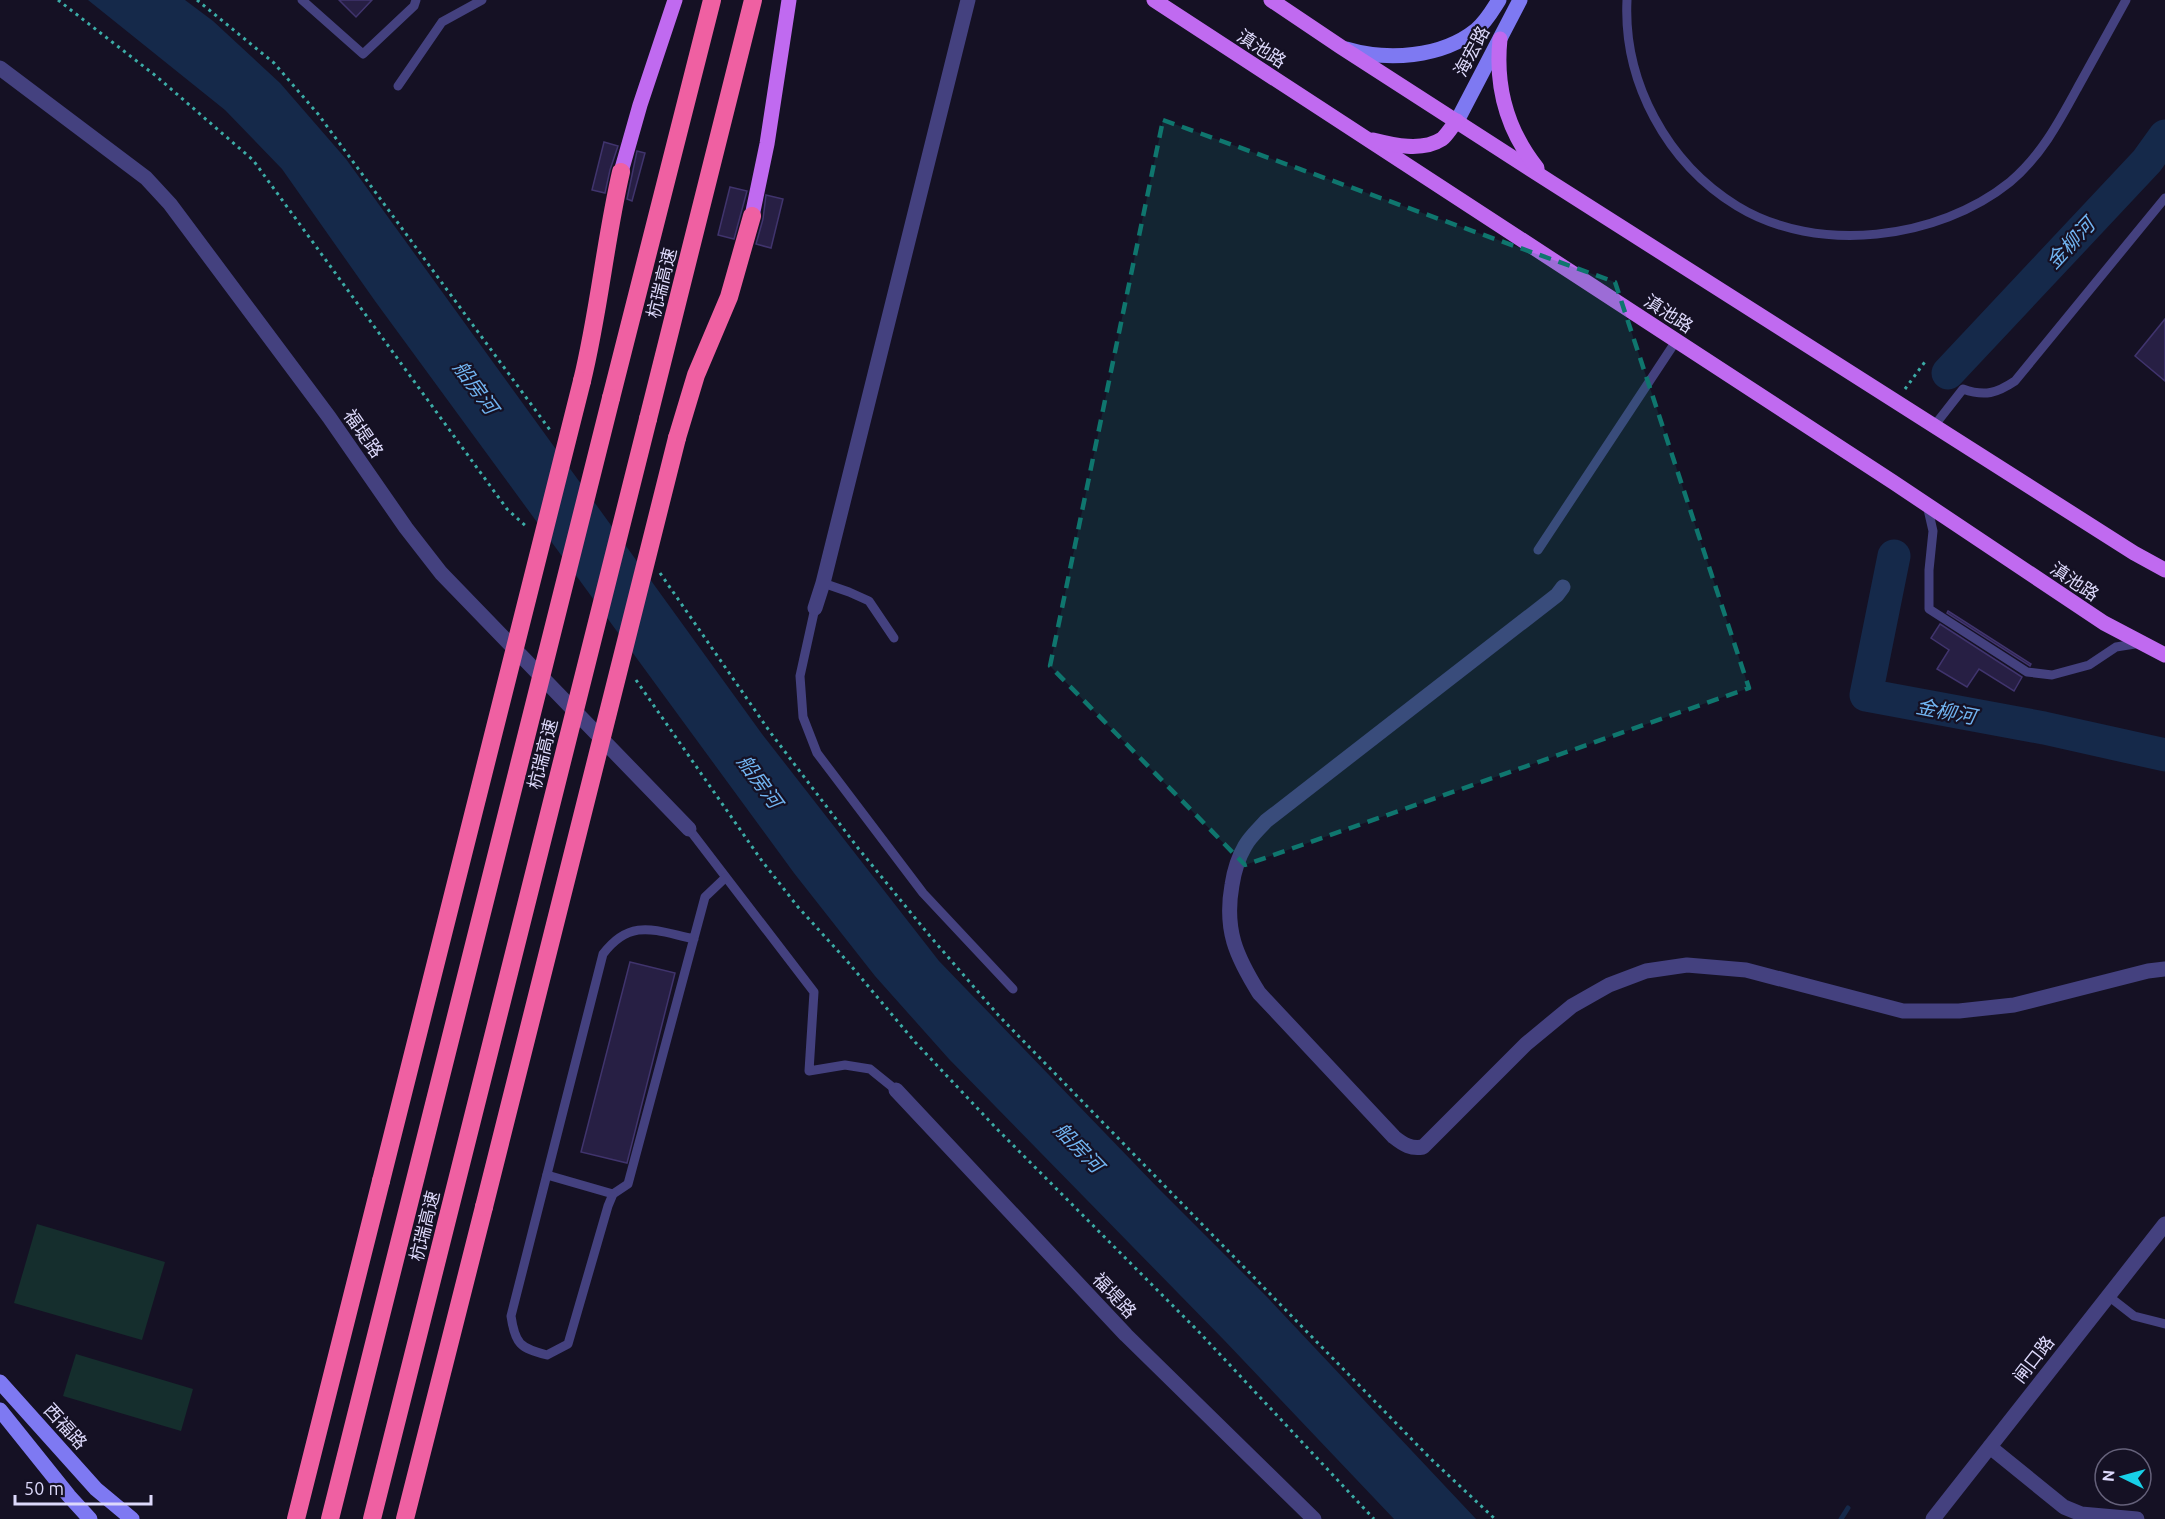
<svg xmlns="http://www.w3.org/2000/svg" width="2165" height="1519" font-family="Ubuntu,'Noto Sans SC',sans-serif">
	<rect width="100%" height="100%" fill="#151124"/>
	<g fill="#152e2d">
		<polygon points="37,1224 165,1262 142,1340 14,1303"/>
		<polygon points="76,1354 193,1389 181,1431 63,1396"/>
	</g>
	<polygon fill="#15294a" points="88,0 185,0 213,21 280,83 346,159 762,734 939,961 1158,1188 1268,1298 1476,1519 1394,1519 1224,1340 949,1059 875,976 794,873 375,301 282,169 225,110"/>
	<g fill="none" stroke-linecap="round" stroke-linejoin="round">
		<polyline stroke="#15294a" stroke-width="5" points="1841,1519 1848,1508"/>
		<g stroke="#15294a" stroke-width="33">
			<polyline points="1948,373 2147,161 2165,136"/>
			<polyline points="1894,556 1866,695 2044,728 2165,755"/>
		</g>
	</g>
	<g fill="#271f44" stroke="#40346d" stroke-width="1.5">
		<polygon points="339,0 372,0 356,17"/>
		<polygon points="604,142 618,146 610,170 605,193 592,190"/>
		<polygon points="637,151 645,153 632,201 627,199"/>
		<polygon points="730,187 747,191 734,239 718,235"/>
		<polygon points="766,195 783,199 771,248 756,244 763,219"/>
		<polygon points="2165,319 2165,381 2135,356"/>
		<polygon points="1948,611 2031,664 2030,666 1947,613"/>
		<polygon points="1940,624 2022,677 2014,691 1979,669 1967,687 1937,669 1949,650 1931,638"/>
		<polygon points="630,962 675,973 627,1163 581,1152"/>
	</g>
	<g fill="none" stroke-linecap="round" stroke-linejoin="round">
		<g stroke="#3caca7" stroke-width="3" stroke-dasharray="3 4.5" stroke-linecap="butt">
			<polyline points="58,0 156,76 253,160 507,509 528,528"/>
			<polyline points="197,0 274,63 318,114 550,430"/>
			<polyline points="1905,389 1927,359"/>
			<polyline points="660,573 770,732 858,848 929,935 999,1016 1431,1459 1495,1519"/>
			<polyline points="636,680 762,861 798,907 847,961 915,1042 996,1128 1199,1332 1374,1519"/>
		</g>
		<g stroke="#44417f" stroke-width="9">
			<polyline points="302,0 363,54 414,6 416,0"/>
			<path d="M1627,0C1623,82 1667,163 1737,206C1817,255 1938,240 2010,182C2041,156 2059,122 2078,87C2094,58 2110,29 2126,0"/>
			<polyline points="398,86 442,22 482,0"/>
			<path d="M1934,426L1963,389C1985,397 1997,393 2015,381L2165,198"/>
			<polyline points="1927,505 1933,531 1929,570 1929,609 2027,672 2052,675 2089,665 2116,647 2141,643"/>
			<polyline points="1538,550 1676,341"/>
			<polyline points="823,583 849,592 869,601 894,638"/>
			<polyline points="815,608 800,676 803,717 817,753 923,893 1013,989"/>
			<polyline points="689,829 814,992 809,1071 845,1065 870,1069 896,1090"/>
			<path d="M694,939C656,931 631,917 603,954L511,1316C515,1344 520,1348 547,1355L568,1344L608,1206L613,1194L628,1184L705,897L725,878"/>
			<polyline points="547,1175 613,1194"/>
			<polyline points="2107,1295 2134,1316 2165,1324"/>
		</g>
		<g stroke="#44417f" stroke-width="15">
			<polyline points="0,68 146,178 170,204 329,417 406,528 441,573 689,829"/>
			<path d="M1563,587L1557,595L1266,821C1259,829 1250,837 1245,846C1238,858 1234,872 1232,885C1224,930 1236,956 1259,993L1394,1137C1404,1145 1411,1149 1423,1147L1526,1044L1572,1006L1609,985L1646,971L1687,965L1746,970L1903,1011H1959L2014,1005L2148,971L2165,969"/>
			<polyline points="815,608 823,583 968,0"/>
			<polyline points="896,1090 1126,1335 1314,1519"/>
			<polyline points="1990,1447 2064,1507 2081,1514 2137,1519"/>
		</g>
		<polyline stroke="#44417f" stroke-width="15" points="1933,1519 2165,1224"/>
		<g stroke="#7e79f2" stroke-width="15">
			<path d="M1346,49C1387,61 1441,58 1476,30C1486,22 1492,11 1499,0"/>
			<polyline points="1457,121 1520,0"/>
			<polyline points="0,1382 96,1489 132,1519"/>
			<polyline points="0,1410 69,1496 90,1519"/>
		</g>
		<g stroke="#c06af0" stroke-width="15">
			<polyline points="1154,0 1893,482 2104,623 2165,655"/>
			<polyline points="1271,0 1341,47 1552,183 2134,553 2165,570"/>
			<path d="M1500,39C1495,87 1507,130 1537,168"/>
			<path d="M1373,140C1393,145 1422,152 1442,139C1447,135 1452,126 1457,121"/>
			<polyline points="621,172 640,105 675,0"/>
			<polyline points="752,216 767,144 789,0"/>
		</g>
		<g stroke="#ef60a2" stroke-width="18">
			<path d="M582,381C599,312 605,241 621,172"/>
			<polyline points="611,398 712,0"/>
			<polyline points="648,419 753,0"/>
			<polyline points="677,438 696,375 729,297 752,216"/>
			<polyline points="296,1519 381,1181"/>
			<polyline points="405,1519 484,1207"/>
		</g>
		<g stroke="#ef60a2" stroke-width="18">
			<polyline points="381,1181 582,381"/>
			<polyline points="484,1207 677,438"/>
			<polyline points="330,1519 611,398"/>
			<polyline points="372,1519 648,419"/>
		</g>
	</g>
	<path fill="#0f766e" fill-opacity="0.2" stroke="#0f766e" stroke-width="4.5" stroke-dasharray="12 8" stroke-linejoin="round" d="M1163,120L1615,282L1749,688L1245,865L1050,666Z"/>
	<g text-anchor="middle" dominant-baseline="central" stroke-width="4.5" stroke-linejoin="round" paint-order="stroke">
		<g font-size="18" fill="#ddd9fb" stroke="#151124">
			<text transform="translate(1262 48) rotate(33)">滇池路</text>
			<text transform="translate(1471 51) rotate(-62)">海宏路</text>
			<text transform="translate(661 283) rotate(-76)">杭瑞高速</text>
			<text transform="translate(1669 313) rotate(33)">滇池路</text>
			<text transform="translate(364 433) rotate(55)">福堤路</text>
			<text transform="translate(2075 581) rotate(34)">滇池路</text>
			<text transform="translate(542 754) rotate(-76)">杭瑞高速</text>
			<text transform="translate(424 1226) rotate(-76)">杭瑞高速</text>
			<text transform="translate(1115 1295) rotate(47)">福堤路</text>
			<text transform="translate(2033 1359) rotate(-52)">闸口路</text>
			<text transform="translate(66 1426) rotate(48)">西福路</text>
		</g>
		<g font-size="20" font-style="italic" fill="#71b4f1" stroke="#151124">
			<text transform="translate(2070 243) rotate(-47)">金柳河</text>
			<text transform="translate(476 387) rotate(54)">船房河</text>
			<text transform="translate(1946 711) rotate(11)">金柳河</text>
			<text transform="translate(760 781) rotate(54)">船房河</text>
			<text transform="translate(1079 1147) rotate(46)">船房河</text>
		</g>
	</g>
	<g transform="translate(2123 1477) rotate(275)"><circle r="28" fill="#151124" stroke="#65617a" stroke-width="1.5"/>
	<path d="M0-4.5L10 22L0 15L-10 22Z" fill="#18d0e8"/>
	<text y="-9" font-size="16" font-weight="bold" text-anchor="middle" fill="#ddd9fb">N</text>
	</g>
	<path d="M15 1495v9h136v-9" fill="none" stroke="#ddd9fb" stroke-width="3"/>
	<text x="24" y="1495" font-size="18" fill="#ddd9fb" stroke="#151124" stroke-width="4.5" paint-order="stroke">50 m</text>
</svg>
